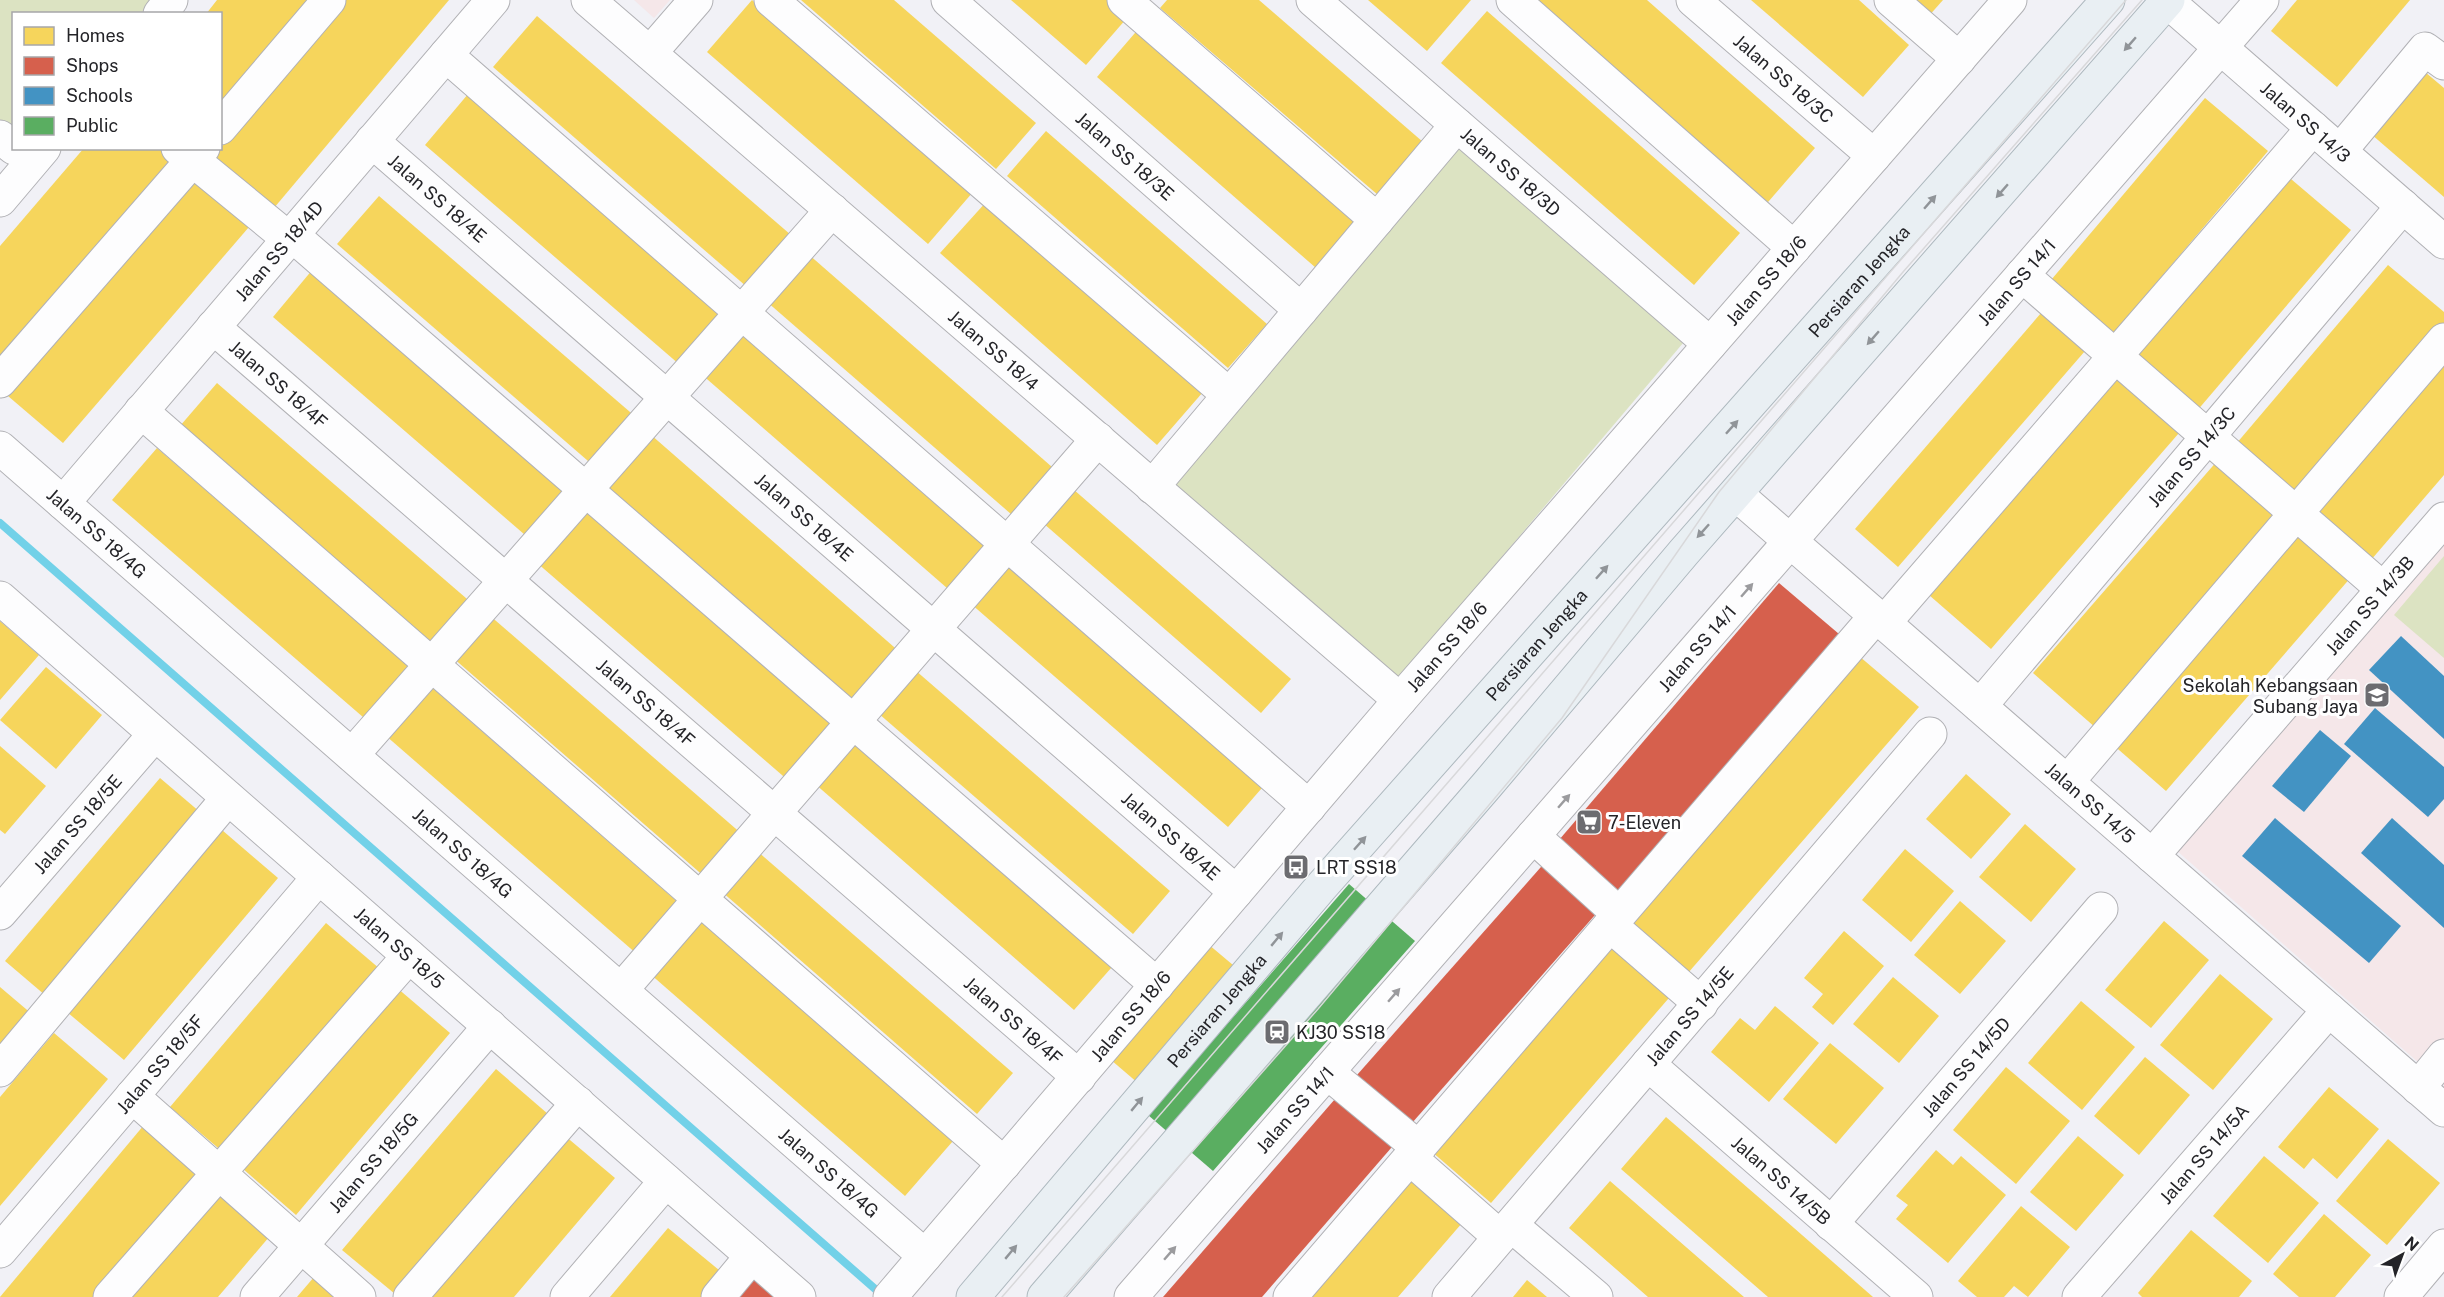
<svg xmlns="http://www.w3.org/2000/svg" width="2444" height="1297" font-family="'Public Sans',sans-serif">
	<rect width="100%" height="100%" fill="#f1f1f6"/>
	<g fill="#f5e7e9">
		<polygon points="634,0 670,0 654,18"/>
		<polygon points="2444,540 2444,1085 2176,850"/>
	</g>
	<g fill="#dce3c2">
		<polygon points="0,0 153,0 141,13 14,14 13,135 0,124"/>
		<polygon points="1460,141 1689,336 1395,683 1165,489"/>
		<polygon points="2444,556 2444,658 2394,615"/>
	</g>
	<g fill="#f6d55c">
		<polygon points="217,0 313,0 220,110 220,14 206,14"/>
		<polygon points="346,0 449,0 274,208 213,157"/>
		<polygon points="752,0 973,192 928,244 707,52"/>
		<polygon points="801,0 894,0 1036,123 996,169"/>
		<polygon points="1011,0 1107,0 1127,18 1086,65"/>
		<polygon points="1167,0 1259,0 1423,142 1378,195 1160,8"/>
		<polygon points="1368,0 1471,0 1427,51"/>
		<polygon points="1524,0 1647,0 1815,148 1762,209"/>
		<polygon points="1751,0 1859,0 1909,45 1863,97"/>
		<polygon points="1906,0 1943,0 1927,18"/>
		<polygon points="2297,0 2410,0 2337,87 2271,31"/>
		<polygon points="1487,11 1740,233 1694,285 1441,63"/>
		<polygon points="537,16 791,235 747,287 493,67"/>
		<polygon points="1141,26 1360,216 1316,268 1097,77"/>
		<polygon points="2425,72 2444,88 2444,197 2371,134"/>
		<polygon points="474,87 729,307 680,365 425,145"/>
		<polygon points="2205,98 2268,151 2108,340 2046,286"/>
		<polygon points="1046,131 1267,324 1228,368 1007,176"/>
		<polygon points="84,148 169,148 175,154 0,358 0,246"/>
		<polygon points="200,173 255,220 63,443 8,396"/>
		<polygon points="2285,174 2351,230 2196,412 2131,356"/>
		<polygon points="379,196 637,418 595,467 337,244"/>
		<polygon points="987,201 1203,392 1157,445 940,253"/>
		<polygon points="807,253 1060,474 1019,521 766,301"/>
		<polygon points="2388,265 2444,312 2444,327 2299,498 2236,444"/>
		<polygon points="313,269 572,493 532,541 273,317"/>
		<polygon points="2041,313 2085,351 1898,567 1855,529"/>
		<polygon points="743,323 999,545 955,595 700,373"/>
		<polygon points="2444,356 2444,475 2371,560 2313,510"/>
		<polygon points="2117,379 2179,433 1991,649 1929,595"/>
		<polygon points="217,383 474,605 437,648 180,426"/>
		<polygon points="650,434 902,654 856,707 603,488"/>
		<polygon points="157,448 416,672 371,724 112,500"/>
		<polygon points="2218,460 2281,515 2096,728 2033,673"/>
		<polygon points="1073,489 1291,679 1261,713 1043,523"/>
		<polygon points="584,507 837,728 790,782 536,562"/>
		<polygon points="2297,528 2352,576 2166,791 2111,743"/>
		<polygon points="1011,557 1268,781 1228,827 970,603"/>
		<polygon points="488,614 743,835 706,878 452,657"/>
		<polygon points="0,621 39,655 0,700"/>
		<polygon points="1859,656 1919,707 1688,973 1629,922"/>
		<polygon points="46,667 102,715 56,769 0,720"/>
		<polygon points="915,670 1170,891 1133,934 878,713"/>
		<polygon points="429,685 681,905 638,955 385,735"/>
		<polygon points="852,740 1112,967 1074,1010 814,783"/>
		<polygon points="0,746 46,786 5,834 0,830"/>
		<polygon points="1966,774 2011,814 1971,859 1926,819"/>
		<polygon points="160,778 207,818 52,1001 5,961"/>
		<polygon points="2025,824 2076,869 2031,922 1979,877"/>
		<polygon points="222,830 278,878 124,1060 67,1012"/>
		<polygon points="1905,849 1954,891 1911,942 1862,900"/>
		<polygon points="756,850 1013,1073 977,1114 721,891"/>
		<polygon points="1960,901 2006,941 1960,994 1914,955"/>
		<polygon points="697,918 953,1141 905,1196 649,973"/>
		<polygon points="2164,921 2209,960 2151,1028 2105,990"/>
		<polygon points="326,923 380,969 224,1153 170,1107"/>
		<polygon points="1844,931 1884,966 1833,1025 1812,1007 1823,994 1804,978"/>
		<polygon points="1202,939 1258,986 1159,1101 1104,1054"/>
		<polygon points="1614,939 1675,991 1491,1203 1431,1151"/>
		<polygon points="2220,974 2273,1019 2213,1090 2160,1045"/>
		<polygon points="1893,977 1939,1016 1899,1063 1853,1024"/>
		<polygon points="0,987 33,1015 0,1054"/>
		<polygon points="396,987 450,1033 296,1215 242,1168"/>
		<polygon points="2081,1001 2135,1047 2082,1110 2028,1063"/>
		<polygon points="1775,1006 1819,1043 1769,1102 1711,1052 1740,1018 1755,1030"/>
		<polygon points="54,1033 108,1079 0,1206 0,1097"/>
		<polygon points="1830,1043 1884,1088 1836,1144 1783,1099"/>
		<polygon points="2145,1057 2190,1095 2139,1155 2094,1116"/>
		<polygon points="2006,1067 2070,1121 2016,1184 1953,1130"/>
		<polygon points="496,1069 548,1114 395,1294 342,1250"/>
		<polygon points="2329,1087 2379,1129 2337,1179 2313,1158 2304,1169 2278,1147"/>
		<polygon points="1666,1117 1786,1221 1873,1297 1768,1297 1621,1169"/>
		<polygon points="149,1119 207,1168 98,1297 0,1297"/>
		<polygon points="564,1135 615,1178 514,1297 427,1297"/>
		<polygon points="2078,1136 2124,1175 2076,1231 2030,1192"/>
		<polygon points="2388,1139 2440,1183 2387,1245 2336,1201"/>
		<polygon points="1936,1150 1953,1165 1961,1156 2006,1195 1948,1263 1896,1219 1908,1205 1896,1196"/>
		<polygon points="2264,1156 2319,1203 2268,1263 2213,1216"/>
		<polygon points="1414,1168 1469,1215 1398,1297 1302,1297"/>
		<polygon points="1610,1181 1709,1267 1744,1297 1648,1297 1569,1228"/>
		<polygon points="223,1185 275,1230 218,1297 128,1297"/>
		<polygon points="2021,1206 2070,1247 2028,1297 2014,1286 2004,1297 1977,1297 1958,1281"/>
		<polygon points="2324,1214 2371,1255 2335,1297 2299,1297 2273,1274"/>
		<polygon points="668,1228 725,1275 706,1297 610,1297"/>
		<polygon points="2191,1230 2252,1281 2239,1297 2142,1297 2138,1293"/>
		<polygon points="320,1270 352,1297 297,1297"/>
		<polygon points="1527,1280 1547,1297 1513,1297"/>
	</g>
	<g fill="#d6604d">
		<polygon points="1779,583 1839,634 1619,891 1559,840"/>
		<polygon points="1548,859 1602,907 1412,1123 1357,1075"/>
		<polygon points="1342,1091 1398,1140 1262,1297 1163,1297"/>
		<polygon points="756,1269 788,1297 732,1297"/>
	</g>
	<g fill="#4393c3">
		<polygon points="2401,636 2444,676 2444,739 2369,670"/>
		<polygon points="2375,708 2444,767 2444,799 2428,817 2344,744"/>
		<polygon points="2320,730 2351,756 2304,812 2272,786"/>
		<polygon points="2275,818 2401,926 2369,963 2242,856"/>
		<polygon points="2392,818 2444,865 2444,928 2361,853"/>
	</g>
	<polygon fill="#5aae61" points="1349,884 1415,941 1213,1171 1148,1115"/>
	<g fill="none" stroke-linecap="round" stroke-linejoin="round">
		<polyline stroke="#72d1e8" stroke-width="8" points="0,523 882,1295"/>
		<g stroke="#b1b1b5" stroke-width="35">
			<g id="minor">
				<path id="s1" d="M588,0L1400,700"/>
				<polyline points="771,0 1229,395"/>
				<path id="s2" d="M948,0L1301,310"/>
				<polyline points="1124,0 1377,220"/>
				<path id="s3" d="M1313,0L1710,344"/>
				<polyline points="1513,0 1794,248"/>
				<path id="s4" d="M1693,0L1874,156"/>
				<polyline points="1891,0 1959,59"/>
				<path id="s5" d="M2167,1L2444,242"/>
				<polyline points="160,14 171,0"/>
				<polyline points="650,53 696,0"/>
				<polyline points="446,55 1309,807"/>
				<polyline points="220,128 329,0"/>
				<polyline points="0,137 14,148"/>
				<path id="s6" d="M372,141L1236,892"/>
				<polyline points="178,148 289,239"/>
				<polyline points="2340,151 2425,49 2444,63"/>
				<polyline points="0,200 44,148"/>
				<polyline points="292,235 1157,985"/>
				<polyline points="2022,275 2383,589"/>
				<path id="s7" d="M213,327L1079,1077"/>
				<polyline points="0,381 203,148"/>
				<polyline points="141,411 1004,1164"/>
				<path id="s8" d="M0,448L925,1256"/>
				<polyline points="1152,487 1457,125"/>
				<path id="s9" d="M1736,494L2444,1110"/>
				<path id="s10" d="M63,503L493,0"/>
				<path id="s11" d="M0,598L799,1297"/>
				<polyline points="1884,623 2313,128"/>
				<path id="s12" d="M1980,706L2403,206"/>
				<polyline points="352,755 832,210"/>
				<polyline points="2067,782 2444,340"/>
				<polyline points="1533,836 1619,914"/>
				<path id="s13" d="M2152,856L2444,519"/>
				<path id="s14" d="M0,913L155,734"/>
				<polyline points="1610,925 1701,1004"/>
				<polyline points="622,989 1098,439"/>
				<path id="s15" d="M1648,1064L1916,1297"/>
				<polyline points="0,1070 228,798"/>
				<polyline points="1327,1072 1419,1148"/>
				<polyline points="2418,1088 2444,1056"/>
				<polyline points="132,1096 359,1297"/>
				<polyline points="1410,1158 1500,1237"/>
				<path id="s16" d="M1831,1224L2101,909"/>
				<polyline points="1511,1225 1596,1297"/>
				<path id="s17" d="M0,1251L319,877"/>
				<polyline points="110,1297 409,956"/>
				<path id="s18" d="M257,1297L490,1026"/>
				<polyline points="410,1297 578,1103"/>
				<polyline points="567,1297 666,1181"/>
				<polyline points="718,1297 752,1256"/>
				<path id="s19" d="M890,1297L1400,700L2010,0"/>
				<path id="s20" d="M1131,1297L2262,0"/>
				<polyline points="1290,1297 1876,616"/>
				<path id="s21" d="M1449,1297L1930,734"/>
				<path id="s22" d="M2079,1297L2329,1010"/>
				<polyline points="2401,1297 2444,1246"/>
			</g>
		</g>
		<g stroke="#adb8be" stroke-width="35">
			<g id="major">
				<path id="s23" d="M973,1297L1321,887L2108,0"/>
				<polyline points="1044,1297 1487,785 1684,552 2168,0"/>
			</g>
		</g>
		<use href="#minor" stroke="#fdfdfe" stroke-width="33"/>
		<use href="#major" stroke="#e9eff3" stroke-width="33"/>
		<g stroke="#d8d8da" stroke-width="1.5">
			<polyline points="1002,1297 2126,0"/>
			<polyline points="1064,1297 1318,1009 1562,718 1719,492 1903,272 2142,0"/>
		</g>
	</g>
	<defs><path id="oneway-solid" d="M-6-.8H1V-3.2L6.5 0L1 3.2V.8H-6Z" transform="scale(1.5)"/></defs>
	<g fill="#909498">
		<use href="#oneway-solid" transform="translate(2130 44) rotate(131)"/>
		<use href="#oneway-solid" transform="translate(2002 191) rotate(131)"/>
		<use href="#oneway-solid" transform="translate(1930 202) rotate(-49)"/>
		<use href="#oneway-solid" transform="translate(1873 338) rotate(131)"/>
		<use href="#oneway-solid" transform="translate(1732 427) rotate(-48)"/>
		<use href="#oneway-solid" transform="translate(1703 531) rotate(132)"/>
		<use href="#oneway-solid" transform="translate(1602 572) rotate(-48)"/>
		<use href="#oneway-solid" transform="translate(1360 843) rotate(-48)"/>
		<use href="#oneway-solid" transform="translate(1277 939) rotate(-50)"/>
		<use href="#oneway-solid" transform="translate(1137 1104) rotate(-50)"/>
		<use href="#oneway-solid" transform="translate(1011 1252) rotate(-50)"/>
	</g>
	<g fill="#9b9b9e">
		<use href="#oneway-solid" transform="translate(1747 590) rotate(-49)"/>
		<use href="#oneway-solid" transform="translate(1564 801) rotate(-49)"/>
		<use href="#oneway-solid" transform="translate(1394 995) rotate(-49)"/>
		<use href="#oneway-solid" transform="translate(1170 1253) rotate(-49)"/>
	</g>
	<defs>
		<g id="school-square" transform="scale(1.35)"><rect x="-9" y="-9" width="18" height="18" rx="4" fill="#6c6c70" stroke="#fff"/><path d="M0-5L7-2L0 1L-7-2ZM-4 1L0 2.5L4 1V4Q0 6-4 4Z" fill="#fff"/></g>
		<g id="supermarket-square" transform="scale(1.35)"><rect x="-9" y="-9" width="18" height="18" rx="4" fill="#6c6c70" stroke="#fff"/><path d="M-6-5.5h2.5l.6 2H6L4.5 2H-2.5L-4.4-4H-6ZM-1.5 3.2a1.3 1.3 0 1 0 .1 0ZM3 3.2a1.3 1.3 0 1 0 .1 0Z" fill="#fff"/></g>
		<g id="bus-square" transform="scale(1.35)"><rect x="-9" y="-9" width="18" height="18" rx="4" fill="#6c6c70" stroke="#fff"/><path d="M-5-6H5V4H4V6H2V4H-2V6H-4V4H-5ZM-3.5-4V0h7V-4ZM-3.5 1.2v1.5H-2V1.2ZM2 1.2v1.5H3.5V1.2Z" fill="#fff"/></g>
		<g id="station-square" transform="scale(1.35)"><rect x="-9" y="-9" width="18" height="18" rx="4" fill="#6c6c70" stroke="#fff"/><path d="M-3-6H3Q5-6 5-4V2Q5 4 3 4L4.5 6H3L1.5 4h-3L-3 6H-4.5L-3 4Q-5 4-5 2V-4Q-5-6-3-6ZM-3.5-4v3h7v-3ZM-3.5 1v1.5H-2V1ZM2 1v1.5H3.5V1Z" fill="#fff"/></g>
	</defs>
	<g fill-rule="evenodd">
		<use href="#school-square" x="2377" y="695"/>
		<use href="#supermarket-square" x="1589" y="822"/>
		<use href="#bus-square" x="1296" y="867"/>
		<use href="#station-square" x="1277" y="1032"/>
	</g>
	<g text-anchor="middle" dominant-baseline="central" stroke-width="6" stroke-linejoin="round" paint-order="stroke">
		<g font-size="18" fill="#242428" stroke="#fff">
			<text stroke="none"><textPath href="#s4" startOffset="120">Jalan SS 18/3C</textPath></text>
			<text stroke="none"><textPath href="#s5" startOffset="184">Jalan SS 14/3</textPath></text>
			<text stroke="none"><textPath href="#s2" startOffset="236">Jalan SS 18/3E</textPath></text>
			<text stroke="none"><textPath href="#s3" startOffset="262">Jalan SS 18/3D</textPath></text>
			<text stroke="none"><textPath href="#s6" startOffset="87">Jalan SS 18/4E</textPath></text>
			<text stroke="none"><textPath href="#s10" startOffset="332">Jalan SS 18/4D</textPath></text>
			<text stroke="none"><textPath href="#s19" startOffset="1342">Jalan SS 18/6</textPath></text>
			<text stroke="none"><textPath href="#s23" startOffset="1348">Persiaran Jengka</textPath></text>
			<text stroke="none"><textPath href="#s20" startOffset="1347">Jalan SS 14/1</textPath></text>
			<text stroke="none"><textPath href="#s1" startOffset="536">Jalan SS 18/4</textPath></text>
			<text stroke="none"><textPath href="#s7" startOffset="87">Jalan SS 18/4F</textPath></text>
			<text stroke="none"><textPath href="#s12" startOffset="327">Jalan SS 14/3C</textPath></text>
			<text stroke="none"><textPath href="#s6" startOffset="573">Jalan SS 18/4E</textPath></text>
			<text stroke="none"><textPath href="#s8" startOffset="129">Jalan SS 18/4G</textPath></text>
			<text stroke="none"><textPath href="#s13" startOffset="332">Jalan SS 14/3B</textPath></text>
			<text stroke="none"><textPath href="#s23" startOffset="862">Persiaran Jengka</textPath></text>
			<text stroke="none"><textPath href="#s19" startOffset="856">Jalan SS 18/6</textPath></text>
			<text stroke="none"><textPath href="#s20" startOffset="861">Jalan SS 14/1</textPath></text>
			<text stroke="none"><textPath href="#s7" startOffset="573">Jalan SS 18/4F</textPath></text>
			<text stroke="none"><textPath href="#s9" startOffset="470">Jalan SS 14/5</textPath></text>
			<text stroke="none"><textPath href="#s14" startOffset="118">Jalan SS 18/5E</textPath></text>
			<text stroke="none"><textPath href="#s6" startOffset="1059">Jalan SS 18/4E</textPath></text>
			<text stroke="none"><textPath href="#s8" startOffset="615">Jalan SS 18/4G</textPath></text>
			<text stroke="none"><textPath href="#s11" startOffset="531">Jalan SS 18/5</textPath></text>
			<text stroke="none"><textPath href="#s23" startOffset="376">Persiaran Jengka</textPath></text>
			<text stroke="none"><textPath href="#s19" startOffset="370">Jalan SS 18/6</textPath></text>
			<text stroke="none"><textPath href="#s21" startOffset="370">Jalan SS 14/5E</textPath></text>
			<text stroke="none"><textPath href="#s7" startOffset="1059">Jalan SS 18/4F</textPath></text>
			<text stroke="none"><textPath href="#s17" startOffset="246">Jalan SS 18/5F</textPath></text>
			<text stroke="none"><textPath href="#s16" startOffset="207">Jalan SS 14/5D</textPath></text>
			<text stroke="none"><textPath href="#s20" startOffset="249">Jalan SS 14/1</textPath></text>
			<text stroke="none"><textPath href="#s22" startOffset="190">Jalan SS 14/5A</textPath></text>
			<text stroke="none"><textPath href="#s18" startOffset="178">Jalan SS 18/5G</textPath></text>
			<text stroke="none"><textPath href="#s8" startOffset="1101">Jalan SS 18/4G</textPath></text>
			<text stroke="none"><textPath href="#s15" startOffset="177">Jalan SS 14/5B</textPath></text>
		</g>
		<g font-size="18" fill="#242428" stroke="#fff" text-anchor="start">
			<text x="2358" y="685" text-anchor="end">Sekolah Kebangsaan<tspan x="2358" dy="21">Subang Jaya</tspan></text>
			<text x="1608" y="822">7-Eleven</text>
			<text x="1316" y="867">LRT SS18</text>
			<text x="1296" y="1032">KJ30 SS18</text>
		</g>
	</g>
	<rect x="12" y="12" width="210" height="138" fill="#ffffff" stroke="#a7a7a9" stroke-width="1.5"/>
	<rect x="24" y="27" width="30" height="18" fill="#f6d55c" stroke="#a7a7a9" stroke-width="1.5"/>
	<text x="66" y="42" font-size="18" fill="#242428">Homes</text>
	<rect x="24" y="57" width="30" height="18" fill="#d6604d" stroke="#a7a7a9" stroke-width="1.5"/>
	<text x="66" y="72" font-size="18" fill="#242428">Shops</text>
	<rect x="24" y="87" width="30" height="18" fill="#4393c3" stroke="#a7a7a9" stroke-width="1.5"/>
	<text x="66" y="102" font-size="18" fill="#242428">Schools</text>
	<rect x="24" y="117" width="30" height="18" fill="#5aae61" stroke="#a7a7a9" stroke-width="1.5"/>
	<text x="66" y="132" font-size="18" fill="#242428">Public</text>
	<g transform="translate(2402 1255) rotate(41)" stroke="#ffffff" stroke-width="4.5" paint-order="stroke">
	<path d="M0-4.5L10 22L0 15L-10 22Z" fill="#242428"/>
	<text y="-9" font-size="16" font-weight="bold" text-anchor="middle" fill="#242428">N</text>
	</g>
</svg>
